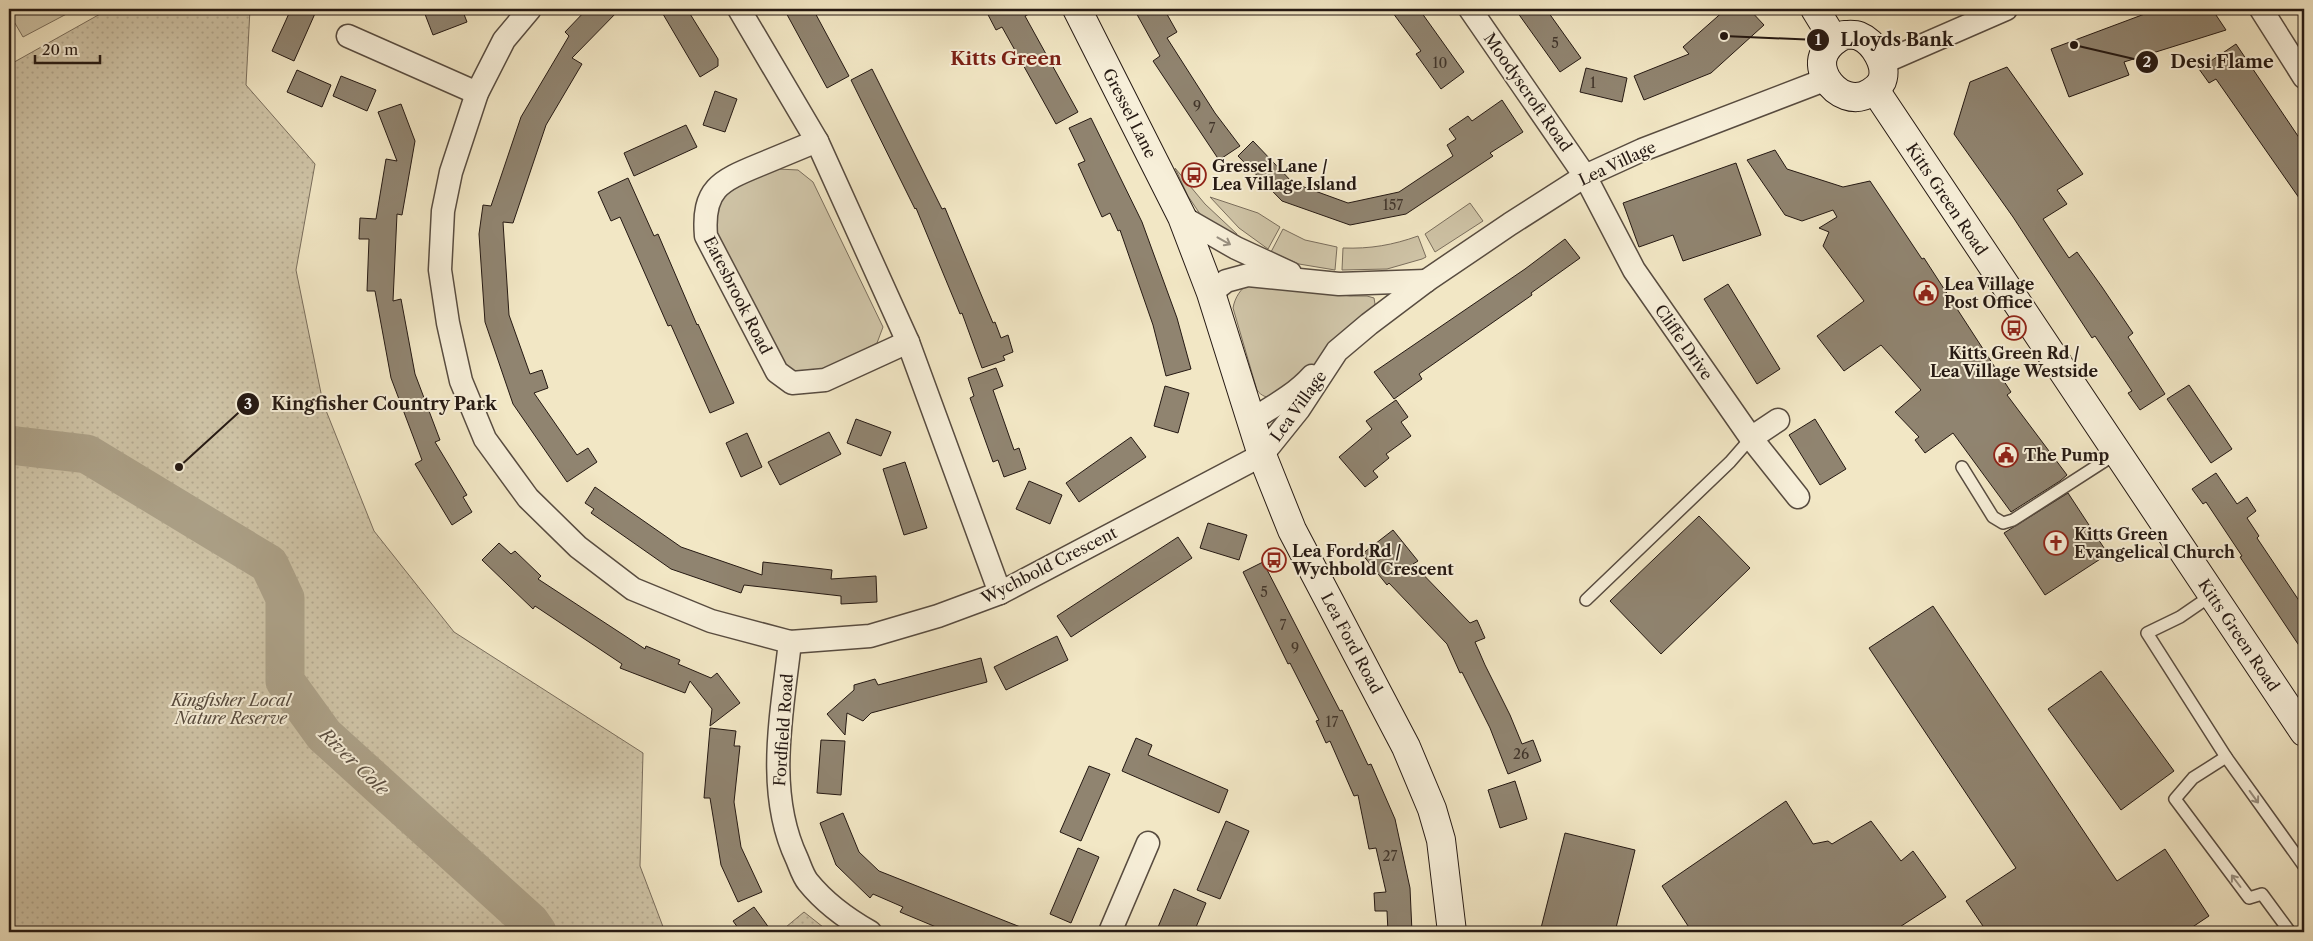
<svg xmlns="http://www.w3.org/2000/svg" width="2313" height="941" font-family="'Libre Caslon Text',serif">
	<defs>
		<pattern id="park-dots" width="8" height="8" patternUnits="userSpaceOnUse" patternTransform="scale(1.25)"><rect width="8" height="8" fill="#cfc4a7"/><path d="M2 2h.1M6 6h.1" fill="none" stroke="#b2a88f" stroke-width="1.8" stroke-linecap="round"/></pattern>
	</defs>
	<rect width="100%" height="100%" fill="#f2e7c5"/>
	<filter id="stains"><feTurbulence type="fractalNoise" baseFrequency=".004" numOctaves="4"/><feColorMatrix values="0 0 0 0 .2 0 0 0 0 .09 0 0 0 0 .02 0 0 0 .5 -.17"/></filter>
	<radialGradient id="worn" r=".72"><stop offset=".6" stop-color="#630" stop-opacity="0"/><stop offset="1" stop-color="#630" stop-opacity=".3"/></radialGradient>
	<g fill="#cfc4a7" stroke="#7a6e5d">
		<polygon points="9,9 76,9 23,37 9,13"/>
		<polygon points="1175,168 1205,204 1237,234 1234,240 1202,217 1188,196"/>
		<path d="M778,169L798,170L813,182L883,327L877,343L815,375L799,374L787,367L715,233C715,186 741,184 778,169Z"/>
		<polygon points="1210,197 1258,213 1280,227 1268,249 1239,228"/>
		<polygon points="1470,203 1483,221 1435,252 1425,234"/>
		<polygon points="1283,229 1305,240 1337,247 1335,270 1299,264 1271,252"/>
		<path d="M1418,236L1426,257L1422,259L1387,269L1342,270L1343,248C1370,249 1393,245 1418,236Z"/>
		<path d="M1250,283L1350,296H1367L1374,298L1375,304C1362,323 1294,390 1274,396C1268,399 1261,396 1257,390L1233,308C1235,297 1241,288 1250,283Z"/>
	</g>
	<g fill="url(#park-dots)" stroke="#7a6e5d">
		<polygon points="109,9 250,9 246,85 315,164 296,270 323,403 374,531 454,632 643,753 640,866 665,932 9,932 9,65"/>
		<polygon points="804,912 823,927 818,932 780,932"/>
	</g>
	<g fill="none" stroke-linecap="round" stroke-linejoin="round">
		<polyline stroke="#aca188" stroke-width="39" points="9,445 87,454 269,564 285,598 285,681 324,735 530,922 537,932"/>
	</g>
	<g fill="#908470" stroke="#251913">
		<polygon points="291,9 317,9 294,61 272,51"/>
		<polygon points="423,9 462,9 467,22 433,35"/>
		<polygon points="587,9 620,9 572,58 582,64 546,125 513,223 503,222 509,315 530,374 542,370 548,388 534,393 577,455 588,448 597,462 567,482 513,404 485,322 479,234 483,205 491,206 521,117 569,36 565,32"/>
		<polygon points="660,9 687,9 718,59 718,66 700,77"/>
		<polygon points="784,9 813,9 849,76 827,88"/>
		<polygon points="985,9 1039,9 1025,16 1078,112 1056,124 1002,27 996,30"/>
		<polygon points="1134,9 1164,9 1177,32 1167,38 1215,113 1240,146 1219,160 1153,61 1160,56"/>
		<polygon points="1390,9 1419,9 1464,72 1441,89 1416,54 1421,51"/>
		<polygon points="1515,9 1546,9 1581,58 1560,72"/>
		<polygon points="1726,9 1749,9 1764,25 1711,73 1644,100 1634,76 1689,54 1683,47"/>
		<polygon points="2158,9 2212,9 2226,30 2124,62 2129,75 2069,97 2051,49"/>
		<polygon points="2236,44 2304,145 2304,205 2216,79 2209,83 2199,69"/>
		<polygon points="2007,67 2083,174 2057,190 2067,204 2043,219 2069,258 2077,252 2102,287 2133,333 2128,337 2165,394 2140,410 2128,393 2132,391 2095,336 2092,338 2013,217 1954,134 1970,82"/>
		<polygon points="1586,68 1627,78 1622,102 1580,92"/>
		<polygon points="872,69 942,209 945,208 993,323 995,322 1001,338 1008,335 1013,352 1003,356 1005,360 982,368 962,313 960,314 916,208 915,209 851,80"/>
		<polygon points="297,70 331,85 322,107 287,92"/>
		<polygon points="341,76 376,90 367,111 333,96"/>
		<polygon points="715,91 737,99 725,132 703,125"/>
		<polygon points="1502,100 1523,132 1490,153 1493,156 1406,214 1350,225 1282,201 1238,156 1253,141 1293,183 1348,203 1399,192 1453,156 1447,145 1456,139 1449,129 1468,116 1472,121"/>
		<polygon points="401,104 415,141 402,215 397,214 393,301 401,299 415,374 440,440 435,442 467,495 463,497 472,512 452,525 415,464 422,460 391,378 375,291 367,291 369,239 359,239 360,218 376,219 386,159 397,161 378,112"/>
		<polygon points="1091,118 1142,222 1177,318 1191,369 1166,376 1153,325 1120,230 1118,231 1110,213 1102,217 1078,164 1085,161 1069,128"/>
		<polygon points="686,125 697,147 634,176 624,153"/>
		<polygon points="1775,150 1787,169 1843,187 1870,181 1922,259 1924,258 2011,392 2007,395 2067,475 2060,481 2011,512 1953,433 1925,453 1915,440 1919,437 1895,412 1921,390 1881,345 1844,371 1817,336 1864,301 1823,246 1829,232 1819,228 1837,217 1833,210 1802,221 1785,215 1747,160"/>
		<polygon points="1736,163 1761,235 1683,261 1673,235 1639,247 1623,203"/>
		<polygon points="628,178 654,236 658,234 697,325 698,324 734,403 710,413 671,325 668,326 620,217 611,221 598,192"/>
		<polygon points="1565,239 1580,258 1531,293 1532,295 1419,374 1422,379 1394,399 1374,372 1525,269"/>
		<polygon points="1728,284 1780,369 1757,384 1704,299"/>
		<polygon points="996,368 1003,386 993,390 1014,450 1019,448 1026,469 1004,477 998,460 993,462 970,398 974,396 968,378"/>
		<polygon points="2189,385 2232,449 2211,463 2167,399"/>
		<polygon points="1165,386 1189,393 1178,433 1154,426"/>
		<polygon points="1396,400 1408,417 1401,422 1411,436 1386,454 1389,458 1373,471 1378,477 1365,487 1339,457 1372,429 1366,421"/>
		<polygon points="856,419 891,432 881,456 847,443"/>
		<polygon points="1815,419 1846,469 1820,485 1789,435"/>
		<polygon points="829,432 841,454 780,485 768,462"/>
		<polygon points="747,433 762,467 741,477 726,443"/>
		<polygon points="1131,437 1146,457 1079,502 1066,483"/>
		<polygon points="905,462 927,528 904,535 883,469"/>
		<polygon points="2216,473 2237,504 2247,497 2256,511 2247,518 2259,536 2257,538 2304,608 2304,653 2240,557 2242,556 2206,502 2203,504 2192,489"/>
		<polygon points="1029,481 1062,495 1050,524 1016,509"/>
		<polygon points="595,487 681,547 762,575 763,562 832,570 831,579 876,576 877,602 841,604 841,596 744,585 741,593 671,569 591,513 594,509 585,503"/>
		<polygon points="2068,493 2108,554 2045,595 2004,533"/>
		<polygon points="1699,516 1750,568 1661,654 1610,601"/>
		<polygon points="1208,523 1247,535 1239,560 1200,548"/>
		<polygon points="1393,530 1418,561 1413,564 1470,623 1477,620 1485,638 1475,642 1485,665 1510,715 1522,744 1533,740 1541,761 1508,774 1490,728 1462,672 1460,673 1447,644 1389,583 1387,585 1362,554"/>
		<polygon points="1178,537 1192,558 1071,637 1057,616"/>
		<polygon points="499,543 511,554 515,551 541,576 538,579 645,649 646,646 680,660 678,664 711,678 717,673 740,703 710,726 712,709 690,681 685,693 620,668 622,664 535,606 533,609 482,560"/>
		<polygon points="1263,562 1340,711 1342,710 1368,765 1371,764 1395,819 1410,888 1412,932 1388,932 1387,911 1375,911 1374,893 1386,892 1376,848 1369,849 1358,795 1354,796 1330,741 1326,743 1316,721 1319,720 1290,663 1288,664 1243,572"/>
		<polygon points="1933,606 2117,881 2165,849 2209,916 2185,932 1987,932 1966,901 2016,868 1869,648"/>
		<polygon points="1057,636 1068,660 1006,690 994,667"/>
		<polygon points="981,658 987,682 871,713 863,721 847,713 845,735 827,714 854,690 854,685 875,679 878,685"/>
		<polygon points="2101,671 2174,771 2121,810 2048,709"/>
		<polygon points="710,728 736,731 734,746 740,746 734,802 741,847 762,892 738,902 721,865 710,798 704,798"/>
		<polygon points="1136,738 1152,745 1148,755 1228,790 1219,813 1122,771"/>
		<polygon points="821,740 845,741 841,795 817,793"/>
		<polygon points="1089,766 1110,774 1081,841 1060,832"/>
		<polygon points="1515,781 1527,819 1500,828 1488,790"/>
		<polygon points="1786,801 1813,844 1828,841 1832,844 1871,821 1901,861 1913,851 1946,897 1892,932 1692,932 1662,886"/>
		<polygon points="843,813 859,852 879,871 1033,932 948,932 900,912 903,907 873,894 870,898 836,865 820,823"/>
		<polygon points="1226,821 1249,831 1220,899 1197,890"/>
		<polygon points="1565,833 1635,850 1615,932 1540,932"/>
		<polygon points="1078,848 1099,857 1071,923 1050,914"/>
		<polygon points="1174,889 1206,903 1194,932 1156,932"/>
		<polygon points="754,907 772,932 741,932 733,921"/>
	</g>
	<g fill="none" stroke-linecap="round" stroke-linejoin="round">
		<g stroke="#584c40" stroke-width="14">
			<g id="lane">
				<polyline points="1962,467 1993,517 2003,523 2013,520 2117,453"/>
				<polyline points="2212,595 2180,617 2147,633 2226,757 2304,866"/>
				<polyline points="1586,600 1730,462 1751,438"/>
				<polyline points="2226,757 2193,778 2175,799 2249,898 2262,894 2290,932"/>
			</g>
		</g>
		<g stroke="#584c40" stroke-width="25">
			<g id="street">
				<polyline points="530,9 504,40 477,93 451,172 443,211 440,270 448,323 461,381 485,439 528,498 578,547 633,589 711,621 790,642 870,636 938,616 1000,593 1262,455 1299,409 1337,351 1369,324 1426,281 1510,224 1585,176 1642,150 1827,79"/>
				<polyline points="739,9 817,141 908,342 1000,593"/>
				<polyline points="1470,9 1585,176 1634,270 1751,438 1798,497"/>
				<polyline points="2261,9 2304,77"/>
				<polyline points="348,36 477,93"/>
				<polyline points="1882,63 2006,9"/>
				<path d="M817,141C798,149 778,157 759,165C720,181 702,189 706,236L777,372L792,383L825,380L908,342"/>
				<polyline points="1182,217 1236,248 1290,273"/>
				<polyline points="1211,293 1226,281 1248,275 1339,284 1426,281"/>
				<path d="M1251,420C1272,407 1295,395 1312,376"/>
				<polyline points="1751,438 1778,420"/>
				<path d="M790,642C782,713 765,792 797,859C800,866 803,876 808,882C825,903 847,919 870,932"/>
				<polyline points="1110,932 1148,843"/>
			</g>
		</g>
		<g stroke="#251913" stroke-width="30">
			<g id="secondary">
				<polyline points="1077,9 1182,217 1211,293 1262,455 1292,530 1406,747 1432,809 1441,840 1452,932"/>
				<polyline points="1815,9 1834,40"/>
				<path d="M1844,35C1849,35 1854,34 1859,36C1874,42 1888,65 1882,81C1880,85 1876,89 1871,92C1855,103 1836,95 1826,78C1816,59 1826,44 1844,35Z"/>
				<polyline points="1875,90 2304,732"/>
			</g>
		</g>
		<use href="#lane" stroke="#f7efd9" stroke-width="11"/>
		<use href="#street" stroke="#f7efd9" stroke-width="22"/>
		<use href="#secondary" stroke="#f7efd9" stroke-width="28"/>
	</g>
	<defs><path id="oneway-shaft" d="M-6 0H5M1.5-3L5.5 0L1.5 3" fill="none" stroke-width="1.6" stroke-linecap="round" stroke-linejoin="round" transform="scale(1.25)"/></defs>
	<g stroke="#988f80">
		<use href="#oneway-shaft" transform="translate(1224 241) rotate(29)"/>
		<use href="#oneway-shaft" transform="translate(2254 797) rotate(54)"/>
		<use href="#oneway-shaft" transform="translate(2236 881) rotate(-127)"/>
	</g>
	<defs>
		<g id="bus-ring" transform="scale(1.25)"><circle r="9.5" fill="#f7efd9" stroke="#8f2418" stroke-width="1.5"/><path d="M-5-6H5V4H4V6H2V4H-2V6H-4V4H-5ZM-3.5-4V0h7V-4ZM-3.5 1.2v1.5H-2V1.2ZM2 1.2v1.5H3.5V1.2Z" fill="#8f2418"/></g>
		<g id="civic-ring" transform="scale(1.25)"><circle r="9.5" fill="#f7efd9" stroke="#8f2418" stroke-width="1.5"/><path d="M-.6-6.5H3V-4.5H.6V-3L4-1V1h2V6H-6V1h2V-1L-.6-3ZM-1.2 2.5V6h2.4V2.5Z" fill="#8f2418"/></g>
		<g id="church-ring" transform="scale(1.25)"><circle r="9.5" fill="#f7efd9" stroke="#8f2418" stroke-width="1.5"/><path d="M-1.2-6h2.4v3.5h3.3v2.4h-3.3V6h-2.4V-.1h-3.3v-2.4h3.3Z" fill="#8f2418"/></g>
	</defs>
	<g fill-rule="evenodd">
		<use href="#bus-ring" x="1194" y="175"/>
		<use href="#civic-ring" x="1926" y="293"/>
		<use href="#bus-ring" x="2014" y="328"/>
		<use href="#civic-ring" x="2006" y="455"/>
		<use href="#church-ring" x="2056" y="543"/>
		<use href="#bus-ring" x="1274" y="560"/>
	</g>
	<g text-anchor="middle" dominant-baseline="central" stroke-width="4" stroke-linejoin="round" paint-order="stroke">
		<g font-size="14" fill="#40342a">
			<text x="1555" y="43">5</text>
			<text x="1440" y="63">10</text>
			<text x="1593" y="83">1</text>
			<text x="1197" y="106">9</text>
			<text x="1212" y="128">7</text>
			<text x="1393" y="205">157</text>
			<text x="1264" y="592">5</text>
			<text x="1283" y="625">7</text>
			<text x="1295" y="648">9</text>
			<text x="1332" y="722">17</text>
			<text x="1521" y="754">26</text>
			<text x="1390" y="856">27</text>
		</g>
		<g font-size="16" fill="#251913" stroke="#f7efd9">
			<text transform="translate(1528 92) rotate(55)">Moodyscroft Road</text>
			<text transform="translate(1130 113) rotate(63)">Gressel Lane</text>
			<text transform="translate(1617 163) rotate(-25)">Lea Village</text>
			<text transform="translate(1947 199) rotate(56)">Kitts Green Road</text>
			<text transform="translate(738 295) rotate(63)">Eatesbrook Road</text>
			<text transform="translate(1684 342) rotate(55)">Cliffe Drive</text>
			<text transform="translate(1298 406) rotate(-54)">Lea Village</text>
			<text transform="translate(1049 565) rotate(-27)">Wychbold Crescent</text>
			<text transform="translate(2239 635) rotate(56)">Kitts Green Road</text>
			<text transform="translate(1352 643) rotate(62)">Lea Ford Road</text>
			<text transform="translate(783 730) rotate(-86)">Fordfield Road</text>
		</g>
		<g font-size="16" font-weight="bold" fill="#251913" stroke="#f7efd9" text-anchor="start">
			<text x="1212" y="166">Gressel Lane /<tspan x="1212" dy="18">Lea Village Island</tspan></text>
			<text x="1944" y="284">Lea Village<tspan x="1944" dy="18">Post Office</tspan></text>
			<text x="2014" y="353" text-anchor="middle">Kitts Green Rd /<tspan x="2014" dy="18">Lea Village Westside</tspan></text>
			<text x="2024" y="455">The Pump</text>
			<text x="2074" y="534">Kitts Green<tspan x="2074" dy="18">Evangelical Church</tspan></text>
			<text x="1292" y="551">Lea Ford Rd /<tspan x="1292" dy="18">Wychbold Crescent</tspan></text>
		</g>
		<g font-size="16" font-style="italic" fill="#584c3f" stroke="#f7efd9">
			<text x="231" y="700">Kingfisher Local<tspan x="231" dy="18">Nature Reserve</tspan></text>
		</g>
		<g font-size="18" font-style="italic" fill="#5b4f42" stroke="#f7efd9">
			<text transform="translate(354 762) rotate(44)">River Cole</text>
		</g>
		<g font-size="19" font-weight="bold" fill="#7a1f14" stroke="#f7efd9">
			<text x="1006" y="58">Kitts Green</text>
		</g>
	</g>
	<path fill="none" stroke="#251913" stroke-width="2" d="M1724 36L1818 40M2074 45L2147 62M179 467L248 404"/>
	<g fill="#251913" stroke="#f7efd9" stroke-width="2">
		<circle cx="1724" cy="36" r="5"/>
		<circle cx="2074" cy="45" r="5"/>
		<circle cx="179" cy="467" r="5"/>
		<circle cx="1818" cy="40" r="12"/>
		<circle cx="2147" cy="62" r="12"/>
		<circle cx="248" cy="404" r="12"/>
	</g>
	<g font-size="15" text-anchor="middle" font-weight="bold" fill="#fff">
		<text x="1818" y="45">1</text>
		<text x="2147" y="67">2</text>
		<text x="248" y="409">3</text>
	</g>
	<g font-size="18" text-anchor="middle" font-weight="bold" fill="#251913" stroke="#f7efd9" stroke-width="4" stroke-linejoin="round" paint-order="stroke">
		<text x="1897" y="46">Lloyds Bank</text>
		<text x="2222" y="68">Desi Flame</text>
		<text x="384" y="410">Kingfisher Country Park</text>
	</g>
	<rect width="2313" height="941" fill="none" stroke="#f2e7c5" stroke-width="30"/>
	<rect x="10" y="10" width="2293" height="921" fill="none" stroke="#251913" stroke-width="2.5"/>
	<rect x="15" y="15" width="2283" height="911" fill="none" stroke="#251913"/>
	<path d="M35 55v8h65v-8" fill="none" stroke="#251913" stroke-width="2.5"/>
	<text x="42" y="55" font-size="15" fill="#251913" stroke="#f7efd9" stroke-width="4" paint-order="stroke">20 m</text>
	<rect width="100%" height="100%" filter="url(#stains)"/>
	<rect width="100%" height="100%" fill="url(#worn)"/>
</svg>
